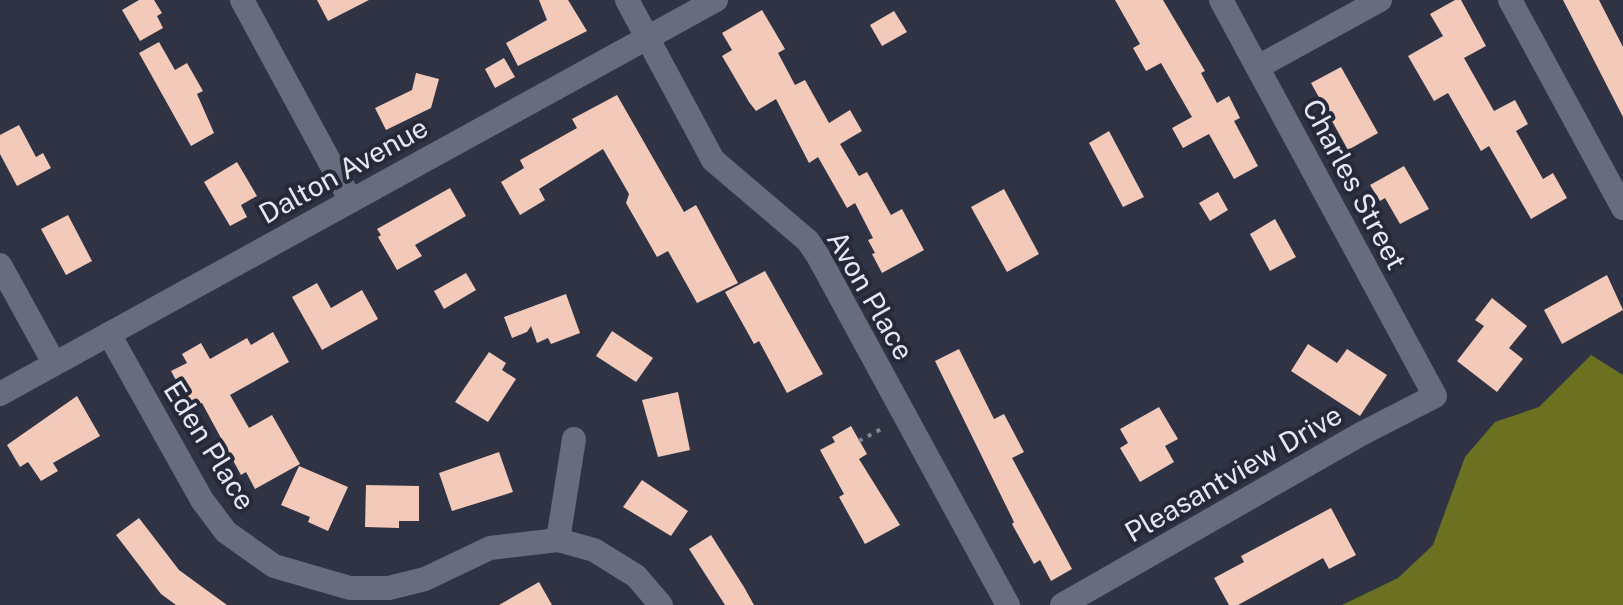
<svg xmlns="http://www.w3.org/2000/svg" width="1623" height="605" font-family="'Public Sans',sans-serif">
	<rect width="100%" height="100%" fill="#2f3344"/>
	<polygon fill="#6b7121" points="1591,355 1623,375 1623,605 1342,605 1398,578 1433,545 1465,457 1495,422 1539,407"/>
	<g fill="#f3caba">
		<polygon points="139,0 154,0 162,13 157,16 163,28 140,41 122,10"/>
		<polygon points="317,0 369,0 328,21"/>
		<polygon points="539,0 568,0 587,31 518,66 506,43 547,20"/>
		<polygon points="1115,0 1163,0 1205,71 1201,73 1217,103 1229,96 1240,118 1234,121 1258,166 1234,179 1209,134 1183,148 1172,128 1192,117 1161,63 1146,71 1133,48 1140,44"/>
		<polygon points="1455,0 1461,0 1486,46 1464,58 1494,111 1515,100 1528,124 1516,131 1543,179 1553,173 1567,198 1531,219 1489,146 1481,151 1448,93 1434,101 1408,56 1443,36 1430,14"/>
		<polygon points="1563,0 1599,0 1623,47 1623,117"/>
		<polygon points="762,10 785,49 778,53 795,85 805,80 829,123 850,110 862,131 840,144 859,176 867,172 891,215 902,209 924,250 882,273 872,254 875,253 868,240 873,238 855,203 847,208 818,157 809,163 776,99 756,111 749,102 722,56 732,50 722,33"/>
		<polygon points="894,11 907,32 882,46 870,25"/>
		<polygon points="159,42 175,70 187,63 203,91 197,94 214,133 191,146 139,53"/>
		<polygon points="504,58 515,77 495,88 485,69"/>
		<polygon points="1341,67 1378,133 1348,150 1311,83"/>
		<polygon points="416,73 439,79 431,108 386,130 375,108 412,90"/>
		<polygon points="617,95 684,212 696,205 738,283 697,303 668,251 657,257 626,203 629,194 603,149 539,189 545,200 520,215 501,182 524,168 520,160 577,128 572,119"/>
		<polygon points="19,125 36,157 43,153 51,168 17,186 0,154 0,135"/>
		<polygon points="1109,131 1144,197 1123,207 1089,143"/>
		<polygon points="237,162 257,196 241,205 247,217 230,226 204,182"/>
		<polygon points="1404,166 1429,209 1400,224 1385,198 1380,201 1370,185"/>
		<polygon points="450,188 466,216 415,245 422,256 397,270 378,237 381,235 377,229"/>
		<polygon points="1004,189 1039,254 1007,272 971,207"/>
		<polygon points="1218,192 1228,210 1210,221 1199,203"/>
		<polygon points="68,215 92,261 66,275 41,229"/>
		<polygon points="1275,219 1296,257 1270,271 1250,234"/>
		<polygon points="765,271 823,374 787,393 759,341 754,344 725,292"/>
		<polygon points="466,273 476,290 444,309 434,291"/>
		<polygon points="1607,275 1623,310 1562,344 1544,310"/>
		<polygon points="317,283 331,308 362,290 378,319 322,350 292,297"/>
		<polygon points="566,294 580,333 551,344 548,338 537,343 531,326 527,332 512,338 504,317"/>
		<polygon points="1492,298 1527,326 1509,348 1523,359 1497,392 1457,361 1484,326 1475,320"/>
		<polygon points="612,331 653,358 636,382 596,356"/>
		<polygon points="273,332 289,362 230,395 249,428 272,415 300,464 255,489 246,472 241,475 202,403 191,408 171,371 187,363 182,354 201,343 210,359 247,338 251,345"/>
		<polygon points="1308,344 1337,363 1347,349 1387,375 1360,416 1291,371"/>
		<polygon points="959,349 994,419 1004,414 1024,452 1012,458 1072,569 1051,581 1040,560 1034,564 1012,524 1014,522 935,361"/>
		<polygon points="489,352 506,363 502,370 516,379 488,422 455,402"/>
		<polygon points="678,392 690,450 658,457 642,400"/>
		<polygon points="77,396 100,436 53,463 58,471 41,481 28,462 20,467 7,445"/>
		<polygon points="1159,407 1178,439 1165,446 1174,462 1140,482 1120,448 1128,443 1120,429"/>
		<polygon points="851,426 867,454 859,459 900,525 865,544 839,497 844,494 820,450 835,442 832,437"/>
		<polygon points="499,452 513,492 452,511 439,473"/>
		<polygon points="299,466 348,487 328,531 308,522 310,517 281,505"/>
		<polygon points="642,480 688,511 671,536 623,507"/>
		<polygon points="366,485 419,486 419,521 399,521 399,528 365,527"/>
		<polygon points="1331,508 1356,555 1329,569 1323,558 1238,605 1229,605 1214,578 1244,562 1241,556"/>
		<polygon points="139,518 179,570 227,605 176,605 161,594 116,535"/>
		<polygon points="711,535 744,587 754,605 725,605 689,549"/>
		<polygon points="539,582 552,605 499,605"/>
	</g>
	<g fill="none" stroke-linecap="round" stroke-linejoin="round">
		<polyline stroke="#818493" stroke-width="4" stroke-dasharray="4 6" stroke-linecap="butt" points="859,441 885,427"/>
		<g stroke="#676c7f" stroke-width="24">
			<polyline points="242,0 351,201"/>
			<polyline points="627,0 713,160 808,241 818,256 1008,605"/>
			<polyline points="1510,0 1623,208"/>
			<polyline points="1258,67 1380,0"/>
			<polyline points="0,265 54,363"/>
			<polyline points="109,334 202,500 226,532 274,566 350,588 389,588 425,579 490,548 558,540 594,550 636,576 661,605"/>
			<polyline points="0,394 716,0"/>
			<polyline points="558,540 574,439"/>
			<polyline points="1062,605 1361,434 1435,396 1221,0"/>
		</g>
	</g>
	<g text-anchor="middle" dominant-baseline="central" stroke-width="8" stroke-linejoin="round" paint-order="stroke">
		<g font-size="28" fill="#e5e8f3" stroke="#252939">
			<text transform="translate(343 170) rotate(-29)">Dalton Avenue</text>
			<text transform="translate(1355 184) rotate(62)">Charles Street</text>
			<text transform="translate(871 295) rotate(60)">Avon Place</text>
			<text transform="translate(210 445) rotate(58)">Eden Place</text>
			<text transform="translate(1233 473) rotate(-30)">Pleasantview Drive</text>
		</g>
	</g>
</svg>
